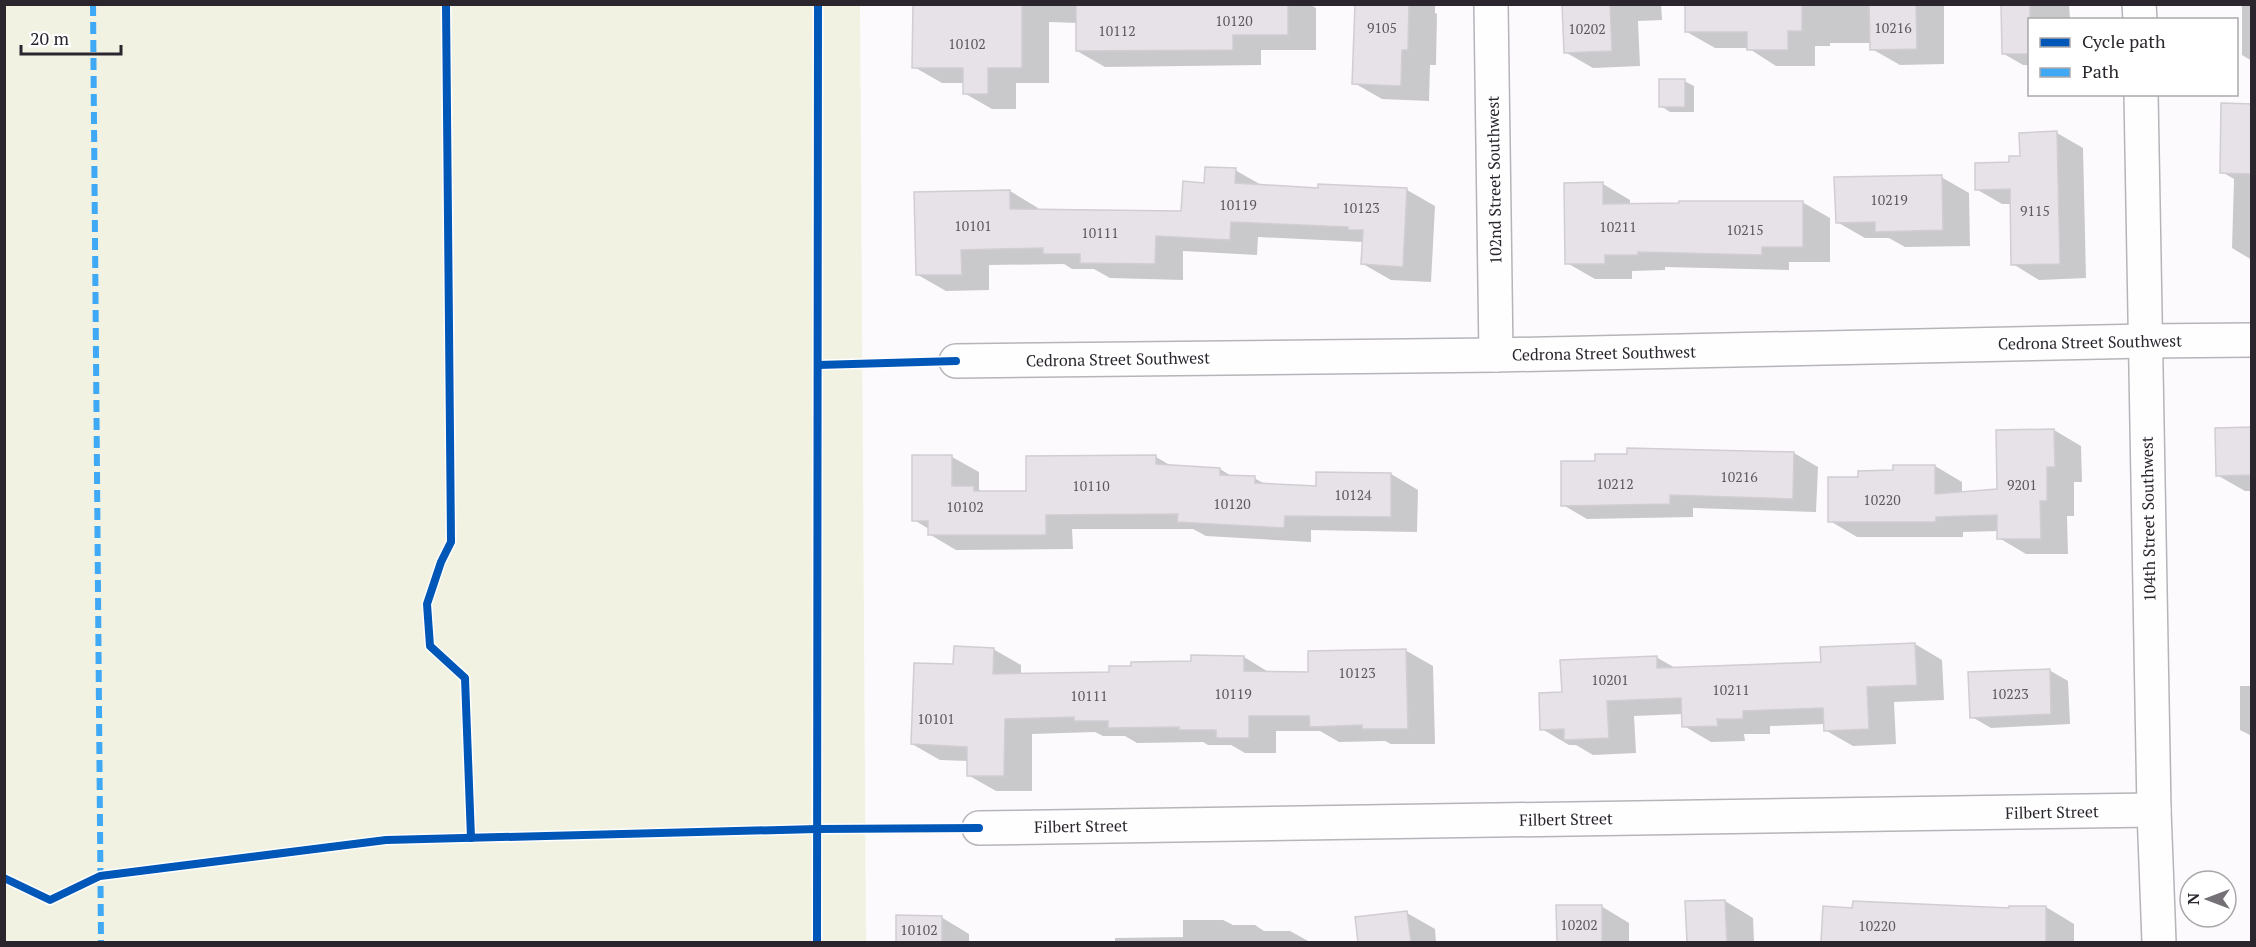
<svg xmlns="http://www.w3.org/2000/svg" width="2256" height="947" font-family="'PT Serif',serif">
	<rect width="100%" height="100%" fill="#fcfafd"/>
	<polygon fill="#f1f2e2" points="5,4 860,5 866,942 5,942"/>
	<g fill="#0003">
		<polygon points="914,4 1309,4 1316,8 1316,50 1261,50 1261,65 1105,67 1077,51 1077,23 1049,22 1049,83 1016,83 1016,109 992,109 964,93 964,83 942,83 914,67"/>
		<polygon points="1357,4 1435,4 1435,13 1437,14 1436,65 1430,65 1429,101 1382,99 1354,83"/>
		<polygon points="1564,4 1661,4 1662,20 1638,21 1640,66 1593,68 1565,52"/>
		<polygon points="1687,4 1944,4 1944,64 1900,65 1872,49 1871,43 1830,43 1830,46 1815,46 1815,66 1776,66 1748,48 1715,48 1687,32"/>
		<polygon points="2003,4 2069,4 2070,20 2030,20 2030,65 2023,65 2004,54"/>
		<polygon points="2242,4 2252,4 2252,61 2242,55"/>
		<polygon points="1684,81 1694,86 1694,112 1670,112 1661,106"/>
		<polygon points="2252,105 2252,260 2232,248 2234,179 2222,172"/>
		<polygon points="2057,133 2083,148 2086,278 2039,280 2013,264 2011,204 2002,204 1976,189"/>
		<polygon points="1235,170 1263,186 1319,190 1407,190 1435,206 1431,282 1391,280 1363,264 1364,242 1258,237 1257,255 1183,251 1183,280 1110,278 1094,269 1072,269 1064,264 989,265 989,290 946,291 918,275 1010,191 1038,208 1038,211 1183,213 1205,184"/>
		<polygon points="1941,177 1969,193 1970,246 1905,247 1889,238 1865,238 1837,222"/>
		<polygon points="1603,184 1630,200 1630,205 1802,202 1830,218 1830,262 1789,262 1789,270 1665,267 1665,270 1632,271 1632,279 1595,279 1567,263"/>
		<polygon points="2252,429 2252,491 2245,491 2217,475"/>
		<polygon points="2054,430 2081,446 2082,482 2074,482 2074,516 2067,516 2068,554 2026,554 1999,538 1999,531 1963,532 1963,537 1857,537 1830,521 1860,479 1894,472 1935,466 1962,482 1962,493 1998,491"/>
		<polygon points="1629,450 1794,453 1818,467 1816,512 1693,508 1693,517 1587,519 1563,505 1597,462 1629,455"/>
		<polygon points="952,457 979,472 979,490 983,492 1028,492 1156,457 1173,467 1220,469 1233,477 1254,478 1267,485 1317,488 1391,474 1418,490 1417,532 1311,530 1311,542 1206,536 1193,529 1072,529 1073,549 956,550 929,534 929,529 914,520"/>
		<polygon points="1915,644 1942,660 1944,700 1894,702 1896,744 1853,746 1825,730 1825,724 1770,726 1770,734 1744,734 1745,741 1711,742 1684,726 1683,714 1634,716 1636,753 1593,755 1576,745 1569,745 1542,729 1564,693 1656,657 1677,669 1822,664"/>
		<polygon points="993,649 1021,665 1021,675 1110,673 1244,657 1270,673 1310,673 1405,650 1433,666 1435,744 1391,744 1385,741 1339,742 1320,731 1276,731 1276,753 1245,753 1231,745 1208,745 1203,742 1137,743 1125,736 1103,736 1095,732 1032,734 1032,791 996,791 968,775 968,761 940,760 912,744 954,666"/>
		<polygon points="2049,670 2068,681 2070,724 1991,728 1972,717"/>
		<polygon points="2240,686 2252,686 2252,736 2240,730"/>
		<polygon points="1725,901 1753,918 1754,942 1688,942 1687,903"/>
		<polygon points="1601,906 1629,923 1629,942 1558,942 1558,907"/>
		<polygon points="2046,907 2074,924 2074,942 1823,942 1825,908 2010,910"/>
		<polygon points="1407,913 1435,929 1436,942 1360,942 1357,919"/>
		<polygon points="898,917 941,917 969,934 969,942 898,942"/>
		<polygon points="1183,920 1223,920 1233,925 1255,925 1264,931 1290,931 1310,942 1115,942 1115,938 1183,937"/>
	</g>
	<g fill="#e6e2e8" stroke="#d1cdd3" stroke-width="1.5">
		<polygon points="913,4 1022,4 1022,68 988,68 988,94 963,94 963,68 912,68"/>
		<polygon points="1076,4 1288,4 1288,35 1233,35 1233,50 1076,51"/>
		<polygon points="1355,4 1409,4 1408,50 1402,50 1401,86 1352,84"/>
		<polygon points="1562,4 1610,4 1612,51 1564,53"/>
		<polygon points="1685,4 1802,4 1802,31 1788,31 1788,50 1747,50 1747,32 1685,32"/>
		<polygon points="1869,4 1916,4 1917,49 1870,50"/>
		<polygon points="2001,4 2030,4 2030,54 2002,54"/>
		<rect x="1659" y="79" width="26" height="28"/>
		<polygon points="2221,103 2252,104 2252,174 2220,173"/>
		<polygon points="2057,131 2060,264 2011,265 2010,189 1975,190 1975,163 2009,162 2009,156 2020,156 2019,133"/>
		<polygon points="1205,167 1236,168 1235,183 1318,188 1318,184 1407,188 1403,267 1361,264 1363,230 1348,230 1348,227 1231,222 1230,240 1156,236 1155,264 1080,263 1080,254 1043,254 1043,248 961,250 962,275 916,275 914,192 1010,190 1010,209 1181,211 1183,181 1204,183"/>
		<polygon points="1942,175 1943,230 1875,232 1875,222 1836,223 1834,177"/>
		<polygon points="1603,182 1603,204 1679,203 1679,201 1803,201 1803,247 1762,247 1762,255 1638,252 1638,255 1605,255 1605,264 1565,264 1564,183"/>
		<polygon points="2252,427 2252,475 2216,476 2215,428"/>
		<polygon points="2054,429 2055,467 2047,467 2047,501 2040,501 2041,539 1997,539 1997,515 1936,517 1936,522 1828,522 1828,477 1858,477 1858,471 1893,470 1893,465 1935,465 1935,494 1997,489 1996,430"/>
		<polygon points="1627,448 1794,452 1793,499 1670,495 1670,504 1561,506 1561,461 1595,461 1595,454 1627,454"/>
		<polygon points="912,455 952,455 952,486 974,486 974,491 1026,491 1026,456 1156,455 1156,464 1220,468 1220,475 1255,476 1255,483 1316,486 1316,472 1391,473 1391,517 1285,516 1284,528 1177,522 1178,514 1046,515 1046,535 928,535 928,521 912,521"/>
		<polygon points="1915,643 1917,685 1867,687 1869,729 1824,731 1823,708 1743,711 1743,719 1717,719 1718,726 1682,727 1681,698 1607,701 1609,738 1564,740 1564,729 1540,730 1539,693 1562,692 1560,660 1657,656 1657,668 1821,662 1820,647"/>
		<polygon points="954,646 994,648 993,674 1109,672 1109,666 1131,666 1131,662 1191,661 1191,655 1244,656 1244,671 1308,672 1308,651 1406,649 1408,729 1362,729 1362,725 1310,727 1309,716 1249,716 1249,738 1216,738 1216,730 1179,730 1179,727 1108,728 1108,721 1074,721 1074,717 1005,719 1004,776 967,776 967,747 911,744 914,663 953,664"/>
		<polygon points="2050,669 2051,714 1970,718 1968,672"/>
		<polygon points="1725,900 1727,942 1687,942 1685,901"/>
		<polygon points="1853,901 2009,908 2009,906 2046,906 2046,942 1821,942 1823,906 1852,908"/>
		<polygon points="1556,905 1602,905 1602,942 1557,942"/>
		<polygon points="1407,911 1411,942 1358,942 1355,917"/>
		<polygon points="896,915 942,916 942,942 896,942"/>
	</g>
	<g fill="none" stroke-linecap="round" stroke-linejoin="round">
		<g stroke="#b7b4b9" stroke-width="36">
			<g id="minor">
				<polyline points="1491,4 1496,355"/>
				<polyline points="956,361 1496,355 2145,341 2252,340"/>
				<polyline points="979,828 2154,810"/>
			</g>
		</g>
		<g stroke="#b7b4b9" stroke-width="36">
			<g id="tertiary">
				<polyline points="2139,4 2140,20"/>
				<polyline points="2141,94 2154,810 2159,942"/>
			</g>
		</g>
		<use href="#minor" stroke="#fffeff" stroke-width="33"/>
		<use href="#tertiary" stroke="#fffeff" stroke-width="33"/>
		<polyline stroke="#3fa9f5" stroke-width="6" stroke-dasharray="12 6" stroke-linecap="butt" points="93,4 101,942"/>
		<g stroke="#fff" stroke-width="11">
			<g id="cycleway">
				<polyline points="446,4 451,542 441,562 427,604 430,646 465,678 471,838"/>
				<polyline points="818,365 956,361"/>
				<polyline points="4,878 50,900 100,876 386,840 817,829 979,828"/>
				<polyline points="817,942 818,4"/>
			</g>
		</g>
		<use href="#cycleway" stroke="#0057b8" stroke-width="8"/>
	</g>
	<g text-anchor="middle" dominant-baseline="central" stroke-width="4.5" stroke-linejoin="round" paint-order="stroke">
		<g font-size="14" fill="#5c575e">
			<text x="1234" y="20">10120</text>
			<text x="1382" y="27">9105</text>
			<text x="1893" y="27">10216</text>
			<text x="1587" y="28">10202</text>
			<text x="1117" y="30">10112</text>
			<text x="967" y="43">10102</text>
			<text x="1889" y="199">10219</text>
			<text x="1238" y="204">10119</text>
			<text x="1361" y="207">10123</text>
			<text x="2035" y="210">9115</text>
			<text x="973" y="225">10101</text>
			<text x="1618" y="226">10211</text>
			<text x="1745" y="229">10215</text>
			<text x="1100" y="232">10111</text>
			<text x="1739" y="476">10216</text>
			<text x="1615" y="483">10212</text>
			<text x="2022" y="484">9201</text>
			<text x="1091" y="485">10110</text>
			<text x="1353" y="494">10124</text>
			<text x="1882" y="499">10220</text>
			<text x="1232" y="503">10120</text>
			<text x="965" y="506">10102</text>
			<text x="1357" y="672">10123</text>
			<text x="1610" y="679">10201</text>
			<text x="1731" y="689">10211</text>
			<text x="1233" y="693">10119</text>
			<text x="2010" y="693">10223</text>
			<text x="1089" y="695">10111</text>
			<text x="936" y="718">10101</text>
			<text x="1579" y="924">10202</text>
			<text x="1877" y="925">10220</text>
			<text x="919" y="929">10102</text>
		</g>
		<g font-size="16" fill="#2b262e" stroke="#fff">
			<text transform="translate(1494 180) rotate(-91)">102nd Street Southwest</text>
			<text transform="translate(2090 342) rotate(-1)">Cedrona Street Southwest</text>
			<text transform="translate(1604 353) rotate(-1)">Cedrona Street Southwest</text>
			<text transform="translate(1118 359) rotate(-1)">Cedrona Street Southwest</text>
			<text transform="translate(2148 519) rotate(-91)">104th Street Southwest</text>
			<text transform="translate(2052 812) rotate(-1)">Filbert Street</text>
			<text transform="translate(1566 819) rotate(-1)">Filbert Street</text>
			<text transform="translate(1081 826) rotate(-1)">Filbert Street</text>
		</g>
	</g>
	<rect width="2256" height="947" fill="none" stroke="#2b262e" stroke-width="12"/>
	<rect x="2028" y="18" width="210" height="78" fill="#ffffff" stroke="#aaa8ab" stroke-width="1.5"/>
	<rect x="2040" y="38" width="30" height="9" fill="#0057b8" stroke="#aaa8ab" stroke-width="1.5"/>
	<text x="2082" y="48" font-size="18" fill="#2b262e">Cycle path</text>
	<rect x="2040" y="68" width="30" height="9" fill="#3fa9f5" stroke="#aaa8ab" stroke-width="1.5"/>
	<text x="2082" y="78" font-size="18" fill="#2b262e">Path</text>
	<g transform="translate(2208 899) rotate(270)"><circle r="28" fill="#ffffff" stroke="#aaa8ab" stroke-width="1.5"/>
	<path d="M0-4.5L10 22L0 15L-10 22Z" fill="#747076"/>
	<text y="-9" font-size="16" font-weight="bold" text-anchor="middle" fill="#2b262e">N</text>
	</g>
	<path d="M21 45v9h100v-9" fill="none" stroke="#2b262e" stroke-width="3"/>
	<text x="30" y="45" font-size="18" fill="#2b262e" stroke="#ffffff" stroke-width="4.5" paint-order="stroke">20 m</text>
</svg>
